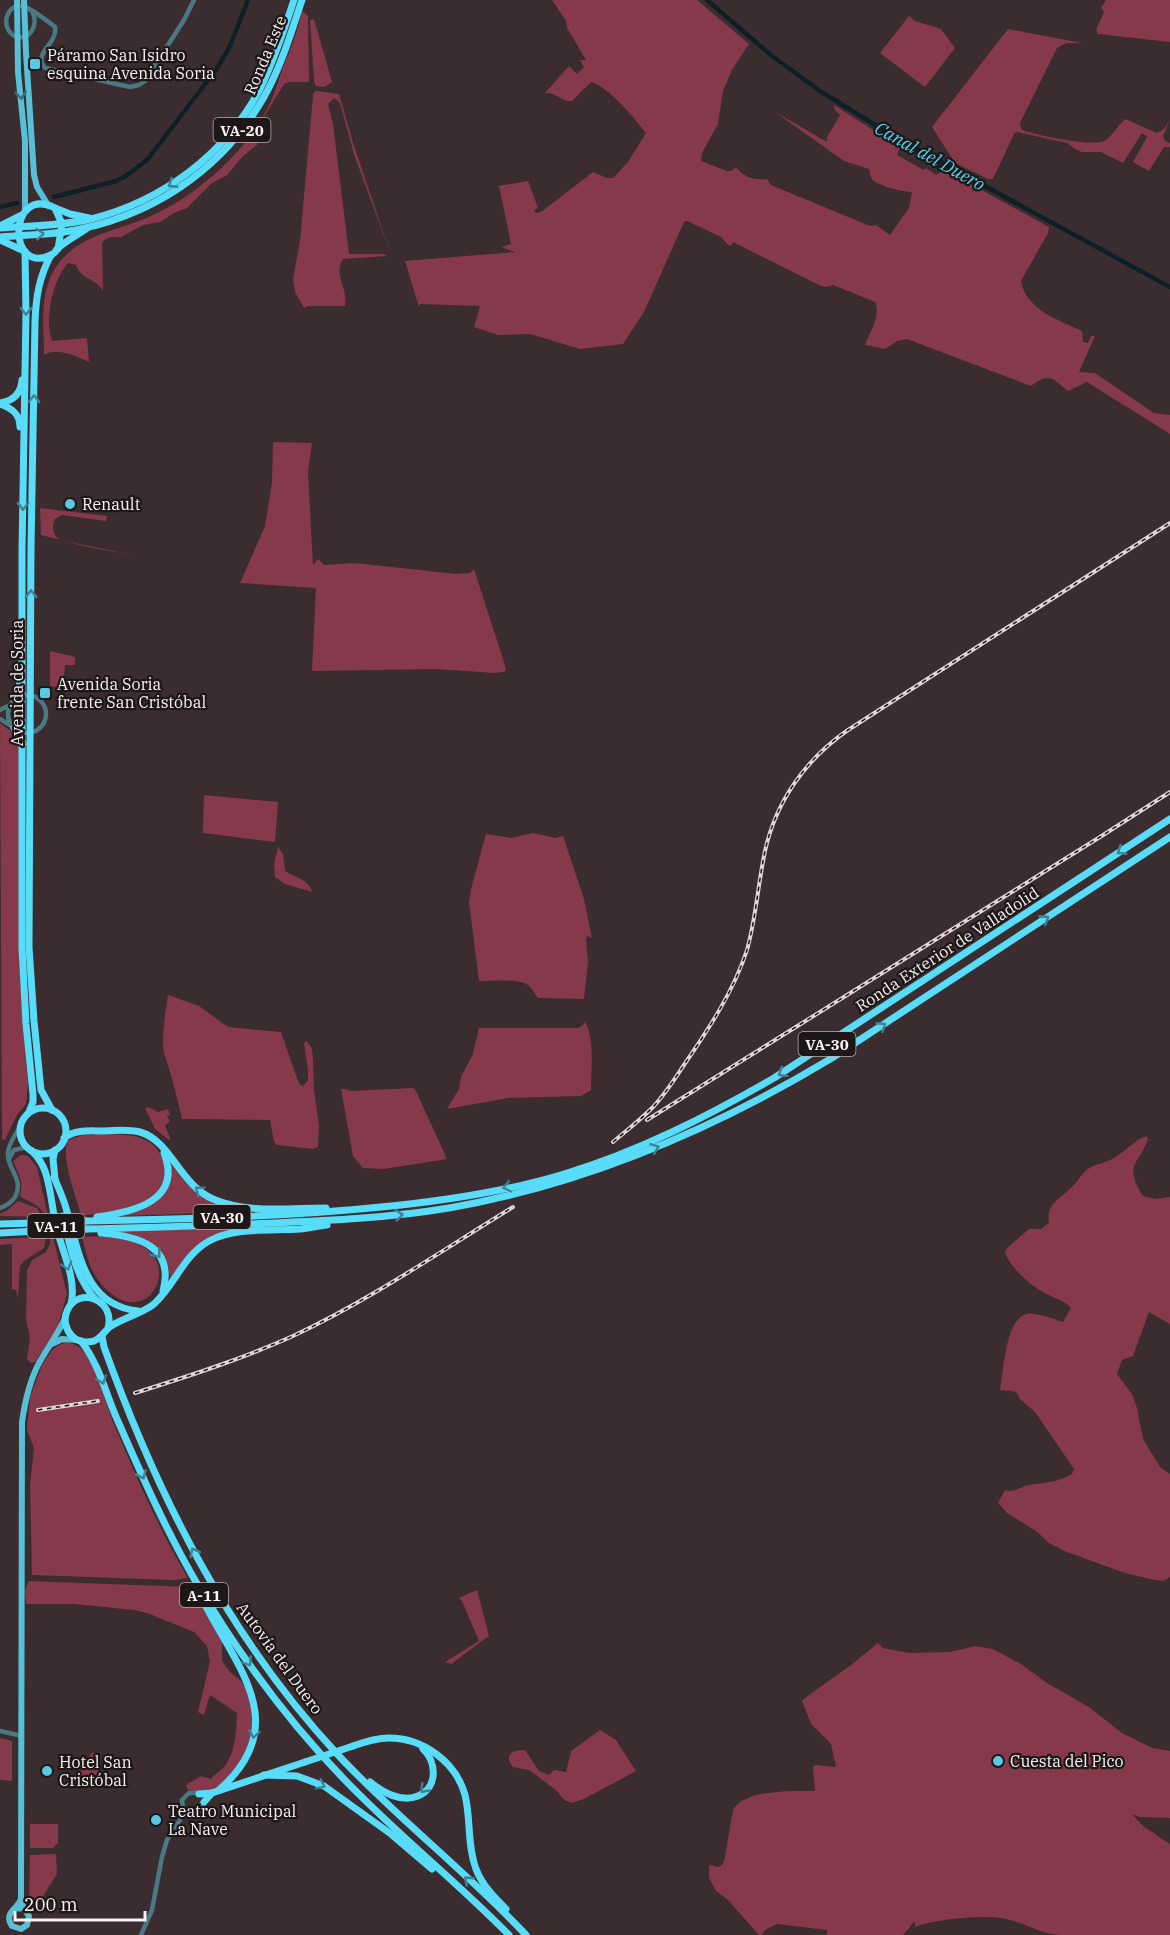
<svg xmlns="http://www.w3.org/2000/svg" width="1170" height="1935" font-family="'IBM Plex Serif',serif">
	<rect width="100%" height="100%" fill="#3a2c2f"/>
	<g fill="#85394b">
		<path d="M552,0H697L749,44L732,70L723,91L718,124L702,153L701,161L727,171H731L736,167C745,178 753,180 767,179L771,185L870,226L876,225L890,235L909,208L912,192C904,192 877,186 872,179C870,176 870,173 869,169L844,161L775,112L827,142V137L840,115L835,110L834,105L892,142L900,148L897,155L924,170L926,168L936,175L945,170L1049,227L1048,233L1021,281C1026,310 1059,320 1082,331L1083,342L1088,343L1091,336H1095L1079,372L1095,373L1154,413L1170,415V434L1087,382L1068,391C1052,378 1050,372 1031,386L907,339L897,341L885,349L865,345C870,332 881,316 875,302L833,285L826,287L821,286L733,242L731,246C726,244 724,239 719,236L687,221L684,222L644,312L623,344L580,349L530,334L498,335L474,327L480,306L420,304L419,307L405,261L515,252L501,247L511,244L499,186L528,181L538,208L534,210L536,213L541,212L593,172L607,178H613L628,162L646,133C635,119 608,86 591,82L572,101C561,102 556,92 545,93L569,66L577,74L584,67L580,60H586L567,28L566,21Z"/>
		<polygon points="1106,0 1170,0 1170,42 1098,34 1096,30 1104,12 1101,8"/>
		<path d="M302,11L308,16L309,82H289L284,84L256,130L257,145L243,156L227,175L212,183L187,208L174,213L160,222L143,225L121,237H110L104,240L102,243L103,291C96,278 81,280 76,265L68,263C53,279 44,321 52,341L87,338L89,362C76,356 56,347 44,355C44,327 39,296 54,270C76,234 116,232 151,216C198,195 250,149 271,101C276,90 279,78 283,67C291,49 298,30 302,11Z"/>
		<polygon points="909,16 915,21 941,29 955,48 925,87 880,53"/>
		<polygon points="314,19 332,82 324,87 316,86 314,81 310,20"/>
		<path d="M1008,29L1082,43H1066L1057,48L1021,121L1020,125L1022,130C1035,135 1096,148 1106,140C1114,134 1118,125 1125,119L1157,133L1164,129L1170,120L1163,136L1165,141L1170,143V147H1164L1149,171L1133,162L1147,137L1142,133L1123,163L1101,152H1082L1075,149L1067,143L1017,132L1014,134L993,179H988L955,163L932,127Z"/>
		<path d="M317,91L339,94L353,143L391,255L354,154L340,103L334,98L328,104L333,124L349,254H384L387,256L343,259C335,272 343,281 345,295C346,299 345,302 345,306H308L304,308L295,292L293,279L300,241L313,95L314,92Z"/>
		<polygon points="273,442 312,443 308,472 313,565 318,559 324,565 355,563 456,574 470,573 474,569 503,659 506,670 504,672 494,673 436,669 312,671 316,588 240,583 265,526 272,482"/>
		<path d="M40,508L107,516L106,521L62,515L55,519C51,527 53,535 60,540L133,555L88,547L41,535Z"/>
		<polygon points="50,651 75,657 75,665 65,665 63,688 50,686"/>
		<polygon points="0,723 13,733 19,750 19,958 23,1025 28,1084 26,1104 17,1115 5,1140 2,1139"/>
		<polygon points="204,795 278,802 275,842 203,833"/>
		<path d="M533,833L555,838L563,836L584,899L592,938L587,936L586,940L588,962L584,999L538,998C534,994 533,989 529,986C521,978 491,981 479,981L469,903L471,889L486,834L511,838Z"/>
		<path d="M278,847L283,854L285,871C294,877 310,880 312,892L285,884L275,877L274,864Z"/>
		<path d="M168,995L199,1006L228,1027L281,1032L298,1081L300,1085L303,1086L308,1080V1070L304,1043L307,1041L312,1049L313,1059L314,1090L319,1125L318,1147L313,1149L277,1145L274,1142L270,1120L182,1119C177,1097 172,1077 165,1056C160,1044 166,1008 168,995Z"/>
		<path d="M585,1021C595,1042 591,1067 591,1090L581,1096L508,1098L447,1109L459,1089L461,1077L473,1054L479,1028H578L583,1025Z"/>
		<polygon points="413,1088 416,1091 447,1159 384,1169 363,1168 353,1156 341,1089 346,1089 351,1091"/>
		<polygon points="148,1107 158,1112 168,1109 170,1115 167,1116 170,1122 165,1125 170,1138 169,1140 155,1129 145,1108"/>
		<path d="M83,1135C102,1135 126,1132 143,1139C154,1143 161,1152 164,1163C175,1205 109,1215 81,1215C76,1196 60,1157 68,1140Z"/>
		<path d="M1147,1136L1148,1140C1137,1166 1124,1165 1143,1196L1155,1199L1170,1197V1324L1149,1312L1133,1356L1122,1360L1117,1374L1132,1394L1137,1408L1143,1439L1160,1467L1170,1474V1577L1163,1581L1150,1579L1125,1573L1064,1551L1049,1543L1036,1531L1007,1513L998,1503L1005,1490C1015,1494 1020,1486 1029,1485C1044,1483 1059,1482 1072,1474L1074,1469L1035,1412L1020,1399L1017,1393L1012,1391L1000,1390C1004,1370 1005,1319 1027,1314C1036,1312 1055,1319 1063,1322L1071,1308C1064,1300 1051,1297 1041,1291C1030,1285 1008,1265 1005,1252L1008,1247L1029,1229H1041L1049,1223C1046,1203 1060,1199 1072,1187C1079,1180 1082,1172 1091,1167C1100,1163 1109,1162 1117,1156C1128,1149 1134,1140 1147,1136Z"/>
		<path d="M21,1155L28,1156L37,1167L48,1216H45C40,1204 30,1203 20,1196C24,1181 18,1174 13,1161Z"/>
		<path d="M169,1158C193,1203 215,1203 261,1211L119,1216L148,1206L162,1195Z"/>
		<polygon points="18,1201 37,1208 42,1217 0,1216 0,1214 9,1209"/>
		<path d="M233,1228H239V1230C198,1244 192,1243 170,1282C170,1246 149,1238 118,1232Z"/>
		<polygon points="46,1237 44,1248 24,1261 20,1266 18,1298 16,1290 12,1289 12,1244 0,1245 0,1239"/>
		<polygon points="50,1237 53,1237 67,1294 57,1329 35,1362 31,1363 27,1359 30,1338 26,1319 27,1271 32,1260 46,1252 50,1244"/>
		<path d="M82,1237C103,1236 126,1236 145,1248C179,1270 146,1326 108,1291C101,1285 95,1276 91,1268C87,1259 85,1247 82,1237Z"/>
		<path d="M64,1342C72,1343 79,1345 84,1352C98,1370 105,1402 114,1424C136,1477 159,1529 188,1578L173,1580L32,1575L30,1485L34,1448L27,1430L30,1397L42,1365L52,1350Z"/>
		<path d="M29,1581L191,1587L222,1642V1661L230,1672L241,1681L246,1689L251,1705L253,1720L251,1737L245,1758L219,1786L213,1790L200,1792L188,1790L186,1785L201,1776L211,1779C214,1774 220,1772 225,1766C236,1750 236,1732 237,1713L210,1695L204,1715L198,1712L210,1661L207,1646L194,1632L147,1613L134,1610L74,1604H26L25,1590Z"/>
		<polygon points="477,1590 489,1636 451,1664 445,1662 479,1641 462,1601 459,1598"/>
		<path d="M878,1643L883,1648L909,1653L950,1652L975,1646L993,1649L1021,1664L1047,1683L1089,1707L1122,1733L1152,1748L1170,1751V1818L1140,1817L1132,1814L1143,1826L1170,1844V1935C1133,1935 1096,1935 1059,1935C1041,1934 1024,1923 1006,1919C985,1914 935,1919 915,1927V1921L903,1935H827V1930L777,1924L765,1930L762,1935H759L727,1899L716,1891L709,1878V1866L712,1865L717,1867L721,1866L724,1862L733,1810C745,1789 793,1791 815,1791L813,1767L816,1765L836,1767L831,1744L811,1724L802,1701L809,1695L851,1665Z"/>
		<path d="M600,1730L616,1740L636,1771L584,1799L572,1803L564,1800L556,1790L529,1770L513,1767C503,1755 513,1749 525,1750L539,1771L549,1775L554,1770L566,1772L571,1751Z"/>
		<polygon points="0,1738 12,1741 12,1781 0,1780"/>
		<polygon points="92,1752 97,1755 93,1761 101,1767 92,1781 84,1775 82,1777 78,1775"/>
		<polygon points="30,1824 58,1824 58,1843 53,1848 30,1848"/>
		<polygon points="56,1854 57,1874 36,1907 29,1906 30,1855"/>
	</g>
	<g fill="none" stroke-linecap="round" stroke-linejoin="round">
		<g stroke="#0f2024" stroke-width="4.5">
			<polyline points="707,0 772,56 820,91 893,136 1170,287"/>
			<polyline points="54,197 116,181 126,176 147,160 216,70 230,46 248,0"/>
			<polyline points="0,207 17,203"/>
		</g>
		<g stroke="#4a7984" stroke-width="4.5">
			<path d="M32,11C40,24 29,44 13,35C0,26 7,3 23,6C30,8 49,22 55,27C58,44 32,53 45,68L130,87L139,85L145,81L184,20L194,0"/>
			<circle cx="27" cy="714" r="19"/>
			<polyline points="0,710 10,705"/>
			<polyline points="0,719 10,725"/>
			<polyline points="9,1159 14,1150 27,1147"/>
			<path d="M0,1208C6,1206 11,1203 15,1197C25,1179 6,1169 8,1152C9,1143 15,1135 20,1127"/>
			<polyline points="0,1731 22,1736"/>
			<polyline points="183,1808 187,1813 196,1814 202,1810 204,1802"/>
			<polyline points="141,1935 152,1910 162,1857 167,1840 180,1820 183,1808 182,1800 189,1793 196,1793 200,1795"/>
		</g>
		<g stroke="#57c0d7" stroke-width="6">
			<polyline points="17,0 18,72 25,141 25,211"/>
			<polyline points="24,0 26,53 34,175 37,187 48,205"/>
			<polyline points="52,1344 62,1339 77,1340"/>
			<path d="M16,1908L24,1909L29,1916L27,1925L21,1929L12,1926C3,1913 17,1910 21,1899"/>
			<path d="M24,1909L21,1899L22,1422C25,1401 29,1382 39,1363C48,1347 58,1334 65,1318"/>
		</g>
		<g stroke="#59dcf8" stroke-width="7">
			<polyline points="55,208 70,214 89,218"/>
			<polyline points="0,226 22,215"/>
			<path d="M0,228C30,226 61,226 91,219C162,201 225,155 260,89C274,61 284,30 294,0"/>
			<path d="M0,237C21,235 43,235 64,232C148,219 221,172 264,97C281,67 291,33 302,0"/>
			<polyline points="0,240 22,250"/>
			<path d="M58,249L62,224L55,208C8,184 7,276 51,255C57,252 54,252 58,248C66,241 77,235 86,229"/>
			<polyline points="25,252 26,314 22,551 22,948 26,1024 33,1094 33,1102 29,1112"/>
			<path d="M51,255C39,277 36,297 35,321L31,548L29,947L34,1021L41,1090L52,1110"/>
			<path d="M0,403C13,401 21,394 22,380"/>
			<path d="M0,404C12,408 20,414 20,427"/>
			<polyline points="17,698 20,682"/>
			<polyline points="14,728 23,744"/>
			<circle cx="43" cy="1131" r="23"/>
			<path d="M64,1138C76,1129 90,1131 104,1131C116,1130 129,1129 140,1132C171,1141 180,1185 213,1199C247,1214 289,1208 326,1208"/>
			<path d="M32,1151C38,1157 42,1163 45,1171C51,1188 52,1208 56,1226C62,1251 77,1279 71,1304"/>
			<path d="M54,1177C58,1187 63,1197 66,1208C79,1250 83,1305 138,1311"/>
			<polyline points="55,1179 53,1159 55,1150"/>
			<path d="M63,1216C70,1246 75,1276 95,1299"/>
			<path d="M97,1217C133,1212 183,1201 164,1153"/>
			<path d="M86,1221C184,1219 283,1217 381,1207C442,1201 505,1192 564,1174C638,1152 708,1116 774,1078L1170,819"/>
			<polyline points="0,1224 35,1223"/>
			<path d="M87,1229C141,1228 196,1226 250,1224C317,1221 383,1219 449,1208C586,1184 714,1129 832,1058L1170,837"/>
			<polyline points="0,1233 37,1231"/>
			<path d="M101,1233C138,1236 175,1246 163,1291"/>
			<path d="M108,1328C116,1300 78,1285 67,1311C63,1320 66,1330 72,1336C78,1342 86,1343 94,1341C102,1338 104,1331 111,1326C123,1318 146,1312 155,1303C175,1284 184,1255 209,1241C235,1227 271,1231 300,1229C309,1228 318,1226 327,1225"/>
			<path d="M102,1336L104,1347C158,1497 229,1638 339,1756C398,1819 467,1872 526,1935"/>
			<path d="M81,1341C100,1366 105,1392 117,1419C142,1476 167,1533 199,1587C246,1666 302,1740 369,1804C415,1849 464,1889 509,1935"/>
			<path d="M202,1599C236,1667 294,1724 219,1790"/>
			<path d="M353,1746C364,1742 377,1738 389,1738C423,1738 456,1762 465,1795C471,1819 467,1845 476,1869C482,1885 494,1897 506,1909"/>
			<polyline points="264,1775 297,1776 324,1786 391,1834 432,1869"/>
			<path d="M370,1782C382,1792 401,1803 418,1796C438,1788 437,1762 423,1749"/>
			<polyline points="199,1794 212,1793 305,1762"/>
			<polyline points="204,1802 212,1793"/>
		</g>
		<g stroke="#e0d6d7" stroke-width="4">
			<g id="rail">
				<polyline points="647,1120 1100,837 1170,792"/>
				<path d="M613,1142C626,1131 639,1121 651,1109C665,1095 675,1078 686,1062C710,1027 734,990 747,950C756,918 758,884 765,851C776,801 806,759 848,730L1170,523"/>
				<path d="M135,1393C189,1376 242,1359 293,1336C370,1300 441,1251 513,1207"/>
				<polyline points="38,1410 98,1401"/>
			</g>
		</g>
		<use href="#rail" stroke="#1d1718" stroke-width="1.5" stroke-dasharray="4.5" stroke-linecap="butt"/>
		<g stroke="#59dcf8" stroke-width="7">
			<polyline points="35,1223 86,1221"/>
			<polyline points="37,1231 87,1229"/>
			<polyline points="305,1762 353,1746"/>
		</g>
	</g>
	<defs><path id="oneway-chevron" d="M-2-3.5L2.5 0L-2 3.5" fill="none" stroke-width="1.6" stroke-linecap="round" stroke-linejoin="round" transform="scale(1.5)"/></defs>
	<use stroke="#3a6c78" href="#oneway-chevron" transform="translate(21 95) rotate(84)"/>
	<g stroke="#3e8393">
		<use href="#oneway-chevron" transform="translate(172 184) rotate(147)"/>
		<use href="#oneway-chevron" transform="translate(40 234) rotate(-3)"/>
		<use href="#oneway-chevron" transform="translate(26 311) rotate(90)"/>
		<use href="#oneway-chevron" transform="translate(34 399) rotate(-89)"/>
		<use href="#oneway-chevron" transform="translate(23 506) rotate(91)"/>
		<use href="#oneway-chevron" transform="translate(31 594) rotate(-90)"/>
		<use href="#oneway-chevron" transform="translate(1121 851) rotate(147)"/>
		<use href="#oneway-chevron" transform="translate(1045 919) rotate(-33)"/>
		<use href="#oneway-chevron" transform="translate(882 1026) rotate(-33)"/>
		<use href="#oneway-chevron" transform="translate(782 1073) rotate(148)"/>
		<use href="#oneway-chevron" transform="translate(655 1148) rotate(-21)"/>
		<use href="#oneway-chevron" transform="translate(507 1187) rotate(168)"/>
		<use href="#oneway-chevron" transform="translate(199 1190) rotate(-143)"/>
		<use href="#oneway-chevron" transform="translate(399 1215) rotate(-6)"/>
		<use href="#oneway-chevron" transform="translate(157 1254) rotate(51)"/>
		<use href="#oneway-chevron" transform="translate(67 1266) rotate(74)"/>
		<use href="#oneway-chevron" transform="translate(102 1380) rotate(70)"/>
		<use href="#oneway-chevron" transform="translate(142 1475) rotate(66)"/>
		<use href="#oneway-chevron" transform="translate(194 1552) rotate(-118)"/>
		<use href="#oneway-chevron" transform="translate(248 1662) rotate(55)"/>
		<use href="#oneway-chevron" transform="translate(254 1734) rotate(100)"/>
		<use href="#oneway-chevron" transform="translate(321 1785) rotate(26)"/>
		<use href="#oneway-chevron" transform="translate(424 1789) rotate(134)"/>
		<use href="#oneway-chevron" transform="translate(468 1880) rotate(-137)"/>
	</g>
	<g fill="#57c9e2" stroke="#1d1718" stroke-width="2">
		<rect x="29" y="58" width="12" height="12" rx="3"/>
		<circle cx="70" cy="504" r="6"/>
		<rect x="39" y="687" width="12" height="12" rx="3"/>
		<circle cx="998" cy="1761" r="6"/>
		<circle cx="47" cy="1771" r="6"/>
		<circle cx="156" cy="1820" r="6"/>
	</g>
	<g text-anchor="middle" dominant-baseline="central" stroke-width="4.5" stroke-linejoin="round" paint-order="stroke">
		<g fill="#1d1718" stroke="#b8b0b1" stroke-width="1.5">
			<rect x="213.5" y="118" width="57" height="24" rx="4.5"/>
			<rect x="798.5" y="1032" width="57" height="24" rx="4.5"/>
			<rect x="193.5" y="1205" width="57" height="24" rx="4.5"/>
			<rect x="27.5" y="1214" width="57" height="24" rx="4.5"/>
			<rect x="180" y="1583" width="48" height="24" rx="4.5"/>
		</g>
		<g font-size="15" font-weight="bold" fill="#faf1f2">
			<text x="242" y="130">VA-20</text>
			<text x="827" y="1044">VA-30</text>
			<text x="222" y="1217">VA-30</text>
			<text x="56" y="1226">VA-11</text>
			<text x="204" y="1595">A-11</text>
		</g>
		<g font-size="16" fill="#faf1f2" stroke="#1d1718" text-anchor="start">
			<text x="47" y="55">Páramo San Isidro<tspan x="47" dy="18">esquina Avenida Soria</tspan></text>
			<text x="82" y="504">Renault</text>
			<text x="57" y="684">Avenida Soria<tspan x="57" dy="18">frente San Cristóbal</tspan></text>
			<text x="1010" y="1761">Cuesta del Pico</text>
			<text x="59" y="1762">Hotel San<tspan x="59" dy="18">Cristóbal</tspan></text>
			<text x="168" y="1811">Teatro Municipal<tspan x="168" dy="18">La Nave</tspan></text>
		</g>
		<g font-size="16" fill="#faf1f2" stroke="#1d1718">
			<text transform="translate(265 55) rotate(-67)">Ronda Este</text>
			<text transform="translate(17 683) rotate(-90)">Avenida de Soria</text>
			<text transform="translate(947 949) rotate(-33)">Ronda Exterior de Valladolid</text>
			<text transform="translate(280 1658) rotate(54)">Autovía del Duero</text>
		</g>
		<g font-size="18" font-style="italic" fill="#51d5f1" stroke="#1d1718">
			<text transform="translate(930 156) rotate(29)">Canal del Duero</text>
		</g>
	</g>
	<path d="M15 1911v9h130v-9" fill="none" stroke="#faf1f2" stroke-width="3"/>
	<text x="24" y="1911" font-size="18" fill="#faf1f2" stroke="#1d1718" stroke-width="4.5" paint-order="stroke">200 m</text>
</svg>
